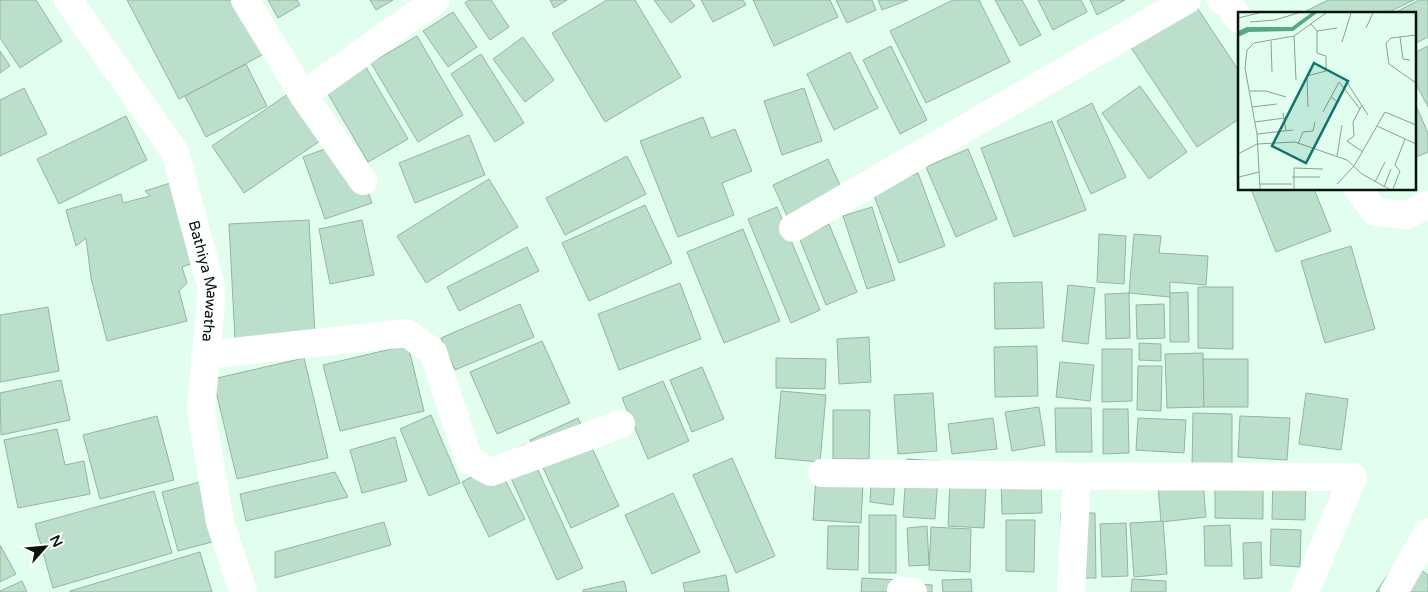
<svg xmlns="http://www.w3.org/2000/svg" width="1428" height="592" font-family="'Varela Round',sans-serif">
	<rect width="100%" height="100%" fill="#e2feee"/>
	<g fill="#bcdfcc" stroke="#93b4a2">
		<polygon points="0,0 36,0 62,41 20,68 0,38"/>
		<polygon points="127,0 236,0 264,54 179,99"/>
		<polygon points="268,0 297,0 300,5 278,18"/>
		<polygon points="370,0 393,0 376,10"/>
		<polygon points="469,0 491,0 509,27 490,40 465,3"/>
		<polygon points="550,0 567,0 554,8"/>
		<polygon points="607,0 635,0 681,77 605,122 552,33"/>
		<polygon points="654,0 690,0 695,6 671,23"/>
		<polygon points="701,0 743,0 746,5 713,22"/>
		<polygon points="753,0 830,0 838,17 774,46"/>
		<polygon points="836,0 872,0 876,10 847,23"/>
		<polygon points="878,0 908,0 882,10"/>
		<polygon points="953,0 979,0 1010,62 926,103 890,31"/>
		<polygon points="995,0 1022,0 1041,35 1020,46"/>
		<polygon points="1038,0 1081,0 1087,12 1053,30"/>
		<polygon points="1090,0 1125,0 1097,15"/>
		<polygon points="1328,0 1414,0 1385,14 1300,14"/>
		<polygon points="1419,0 1428,0 1428,37 1414,44 1414,14 1392,14"/>
		<polygon points="1194,3 1239,71 1239,119 1197,147 1130,46"/>
		<polygon points="453,12 477,47 448,67 423,31"/>
		<polygon points="417,36 463,115 418,142 371,63"/>
		<polygon points="523,37 554,80 525,102 493,59"/>
		<polygon points="891,46 927,120 900,134 863,60"/>
		<polygon points="1428,46 1428,107 1414,80 1414,53"/>
		<polygon points="0,51 10,66 0,73"/>
		<polygon points="850,52 878,108 834,130 807,74"/>
		<polygon points="481,54 524,123 495,142 451,74"/>
		<polygon points="246,64 267,106 206,137 185,96"/>
		<polygon points="364,64 408,139 368,162 324,87"/>
		<polygon points="301,85 333,132 244,193 212,146"/>
		<polygon points="1140,86 1187,152 1149,179 1102,113"/>
		<polygon points="24,88 47,134 0,156 0,100"/>
		<polygon points="804,88 822,141 782,155 764,101"/>
		<polygon points="1414,101 1428,133 1428,152 1414,158"/>
		<polygon points="1092,103 1126,177 1091,194 1057,121"/>
		<polygon points="126,116 147,160 59,204 37,159"/>
		<polygon points="703,117 711,138 735,129 752,171 722,183 734,215 678,237 640,141"/>
		<polygon points="1052,121 1086,210 1014,237 981,148"/>
		<polygon points="469,135 485,175 415,203 399,163"/>
		<polygon points="349,140 372,203 325,219 303,157"/>
		<polygon points="968,149 997,219 956,237 926,167"/>
		<polygon points="627,156 646,194 565,235 546,198"/>
		<polygon points="828,159 843,192 788,218 773,185"/>
		<polygon points="918,173 945,246 899,263 872,190"/>
		<polygon points="189,177 196,262 182,267 187,283 179,291 187,321 107,341 91,278 86,238 76,246 66,210 121,194 123,203 150,196 145,191"/>
		<polygon points="489,179 518,227 426,283 397,236"/>
		<polygon points="1251,189 1314,189 1331,231 1276,252"/>
		<polygon points="645,205 672,263 589,301 562,243"/>
		<polygon points="777,207 820,310 791,323 748,219"/>
		<polygon points="872,207 895,280 867,289 843,216"/>
		<polygon points="309,220 315,335 235,339 229,224"/>
		<polygon points="362,220 374,275 330,284 319,229"/>
		<polygon points="829,224 857,292 826,305 799,237"/>
		<polygon points="743,229 780,321 724,343 687,252"/>
		<polygon points="1099,234 1126,236 1124,284 1097,282"/>
		<polygon points="1134,234 1161,236 1159,253 1208,256 1206,285 1170,282 1170,297 1129,293"/>
		<polygon points="1351,246 1375,329 1325,343 1301,261"/>
		<polygon points="527,247 539,271 459,311 447,287"/>
		<polygon points="1042,282 1044,328 995,329 994,283"/>
		<polygon points="680,283 701,339 619,370 598,314"/>
		<polygon points="1068,285 1095,288 1088,344 1062,341"/>
		<polygon points="1198,287 1233,287 1233,349 1198,348"/>
		<polygon points="1188,292 1189,342 1170,342 1170,293"/>
		<polygon points="1129,293 1130,338 1106,339 1105,294"/>
		<polygon points="520,304 534,337 455,370 441,338"/>
		<polygon points="1164,304 1165,338 1137,339 1136,305"/>
		<polygon points="48,307 59,371 0,382 0,315"/>
		<polygon points="869,337 871,382 839,384 837,339"/>
		<polygon points="542,341 570,403 497,434 470,372"/>
		<polygon points="1139,343 1161,344 1161,361 1139,360"/>
		<polygon points="408,345 424,411 340,431 323,365"/>
		<polygon points="1037,346 1038,396 995,397 994,347"/>
		<polygon points="1102,349 1132,349 1132,401 1102,402"/>
		<polygon points="1203,353 1204,407 1167,408 1165,354"/>
		<polygon points="304,358 328,458 237,479 213,379"/>
		<polygon points="776,358 826,359 825,389 776,388"/>
		<polygon points="1203,359 1248,359 1248,407 1204,407"/>
		<polygon points="1060,362 1094,365 1090,401 1056,397"/>
		<polygon points="1138,366 1162,366 1161,411 1137,410"/>
		<polygon points="702,367 724,419 692,432 670,380"/>
		<polygon points="61,380 70,420 1,435 0,393"/>
		<polygon points="663,381 689,441 648,459 622,398"/>
		<polygon points="781,391 826,395 820,462 775,458"/>
		<polygon points="933,393 937,451 898,454 894,395"/>
		<polygon points="1306,393 1348,399 1341,450 1299,444"/>
		<polygon points="1039,407 1045,445 1012,451 1005,412"/>
		<polygon points="1055,408 1091,408 1092,452 1056,452"/>
		<polygon points="1103,409 1128,409 1129,453 1103,454"/>
		<polygon points="833,410 870,410 869,459 833,459"/>
		<polygon points="1193,413 1232,414 1232,468 1192,468"/>
		<polygon points="431,415 460,483 429,496 400,429"/>
		<polygon points="157,416 174,480 100,499 83,435"/>
		<polygon points="1240,416 1290,418 1287,460 1238,457"/>
		<polygon points="578,418 619,506 571,528 530,440"/>
		<polygon points="993,418 997,449 952,454 948,424"/>
		<polygon points="1138,418 1186,420 1184,453 1136,450"/>
		<polygon points="57,429 65,465 84,461 90,494 18,508 4,440"/>
		<polygon points="395,437 407,481 362,493 350,450"/>
		<polygon points="526,444 583,568 557,580 501,456"/>
		<polygon points="732,458 775,556 736,573 693,475"/>
		<polygon points="907,459 939,461 935,519 903,517"/>
		<polygon points="817,463 864,465 861,523 813,520"/>
		<polygon points="497,464 525,519 489,537 462,482"/>
		<polygon points="872,466 896,468 893,505 870,502"/>
		<polygon points="1202,470 1206,517 1161,522 1157,475"/>
		<polygon points="335,472 348,497 246,521 240,494"/>
		<polygon points="1273,474 1306,475 1305,520 1272,519"/>
		<polygon points="1001,476 1041,476 1042,513 1002,514"/>
		<polygon points="1215,480 1263,480 1263,519 1215,518"/>
		<polygon points="200,482 216,541 178,551 162,492"/>
		<polygon points="950,483 986,485 984,528 948,526"/>
		<polygon points="154,491 172,553 53,588 35,524"/>
		<polygon points="673,493 700,552 652,574 625,515"/>
		<polygon points="1061,513 1095,513 1096,578 1061,578"/>
		<rect x="869" y="515" width="27" height="58"/>
		<polygon points="1006,520 1035,520 1034,572 1006,571"/>
		<polygon points="1163,521 1167,574 1134,577 1130,523"/>
		<polygon points="384,522 391,545 275,578 275,552"/>
		<polygon points="1126,523 1128,576 1102,577 1100,524"/>
		<polygon points="1230,525 1232,566 1205,566 1204,526"/>
		<polygon points="828,526 859,526 858,570 827,569"/>
		<polygon points="927,526 929,565 909,566 907,528"/>
		<polygon points="931,527 971,529 970,572 929,570"/>
		<polygon points="1271,529 1301,530 1300,567 1270,565"/>
		<polygon points="1261,542 1262,578 1244,579 1243,543"/>
		<polygon points="0,545 16,574 0,582"/>
		<polygon points="200,552 212,592 70,592 70,591"/>
		<polygon points="1401,556 1428,575 1428,592 1376,592"/>
		<polygon points="726,575 729,592 685,592 683,583"/>
		<polygon points="862,578 900,580 899,592 861,592"/>
		<polygon points="971,579 972,592 943,592 942,580"/>
		<polygon points="1132,579 1166,581 1166,592 1131,592"/>
		<polygon points="22,581 27,592 0,592 0,591"/>
		<polygon points="624,581 627,592 583,592 583,590"/>
		<polygon points="907,583 932,585 932,592 906,592"/>
	</g>
	<g fill="none" stroke-linecap="round" stroke-linejoin="round">
		<g stroke="#fff" stroke-width="28">
			<polyline points="245,0 303,95 363,181"/>
			<polyline points="1221,0 1229,5 1239,19"/>
			<polyline points="303,95 436,0"/>
			<polyline points="1358,189 1375,212 1406,215 1428,205"/>
			<polyline points="793,228 1187,0"/>
			<polyline points="205,355 407,333 433,352 469,460 491,472 621,424"/>
			<polyline points="822,473 1077,476 1353,477 1305,592"/>
			<polyline points="901,591 913,592"/>
			<polyline points="1071,592 1077,476"/>
			<polyline points="1394,592 1428,532"/>
		</g>
		<path stroke="#fff" stroke-width="28" id="s1" d="M68,0L175,152L212,290L201,411L220,522L243,592"/>
	</g>
	<g text-anchor="middle" dominant-baseline="central" stroke-width="4.5" stroke-linejoin="round" paint-order="stroke">
		<g font-size="15" fill="#08140e" stroke="#fff">
			<text stroke="none"><textPath href="#s1" startOffset="319">Bathiya Mawatha</textPath></text>
		</g>
	</g>
	<g transform="translate(1238 12)">
		<rect width="178" height="178" fill="#e2feee"/>
		<path d="M73,1H79L55,19L11,20L0,25V19L9,15H54Z" fill="#56aa83"/>
		<path fill="none" stroke="#8ba094" stroke-width="1" d="M0,6L21,1M12,10L37,8L60,1M128,16L135,1M79,19L99,16M178,23L153,26L148,31L151,52L178,71M56,24L58,68M162,25L165,47L172,48M33,29L34,60M104,30L113,1M106,66L130,103M12,79H28L48,85M93,85L100,90L94,99M124,93L115,110L116,124L109,129L125,140M14,95L39,92M70,95L69,64L88,59V44L79,41V19L73,12M85,100L101,70L122,97M45,101L48,119M17,110L46,106M139,114L178,132M19,122L55,118M60,132L65,120L75,119L77,110M0,142L19,132L57,130L109,148L124,162L151,177M99,144L104,113M0,150L1,177M1,165L21,160M54,165H82M137,170L147,150M22,172H54M99,172L116,154L147,100L178,113M146,175L153,157M22,177L19,122L7,56L9,38L16,31L56,24L88,1M56,177V156L85,157M155,177L162,159L157,153L167,127"/>
		<path fill="#0f766e" fill-opacity="0.15" stroke="#0f766e" stroke-width="2.5" d="M76,51L110,69L68,151L34,134Z"/>
		<rect width="178" height="178" fill="none" stroke="#08140e" stroke-width="2.5"/>
	</g>
	<g transform="translate(45 547) rotate(63)" stroke="#ffffff" stroke-width="4" paint-order="stroke">
	<path d="M0-4L9 19L0 12L-9 19Z" fill="#08140e"/>
	<text y="-8" font-size="14" font-weight="bold" text-anchor="middle" fill="#08140e">N</text>
	</g>
</svg>
